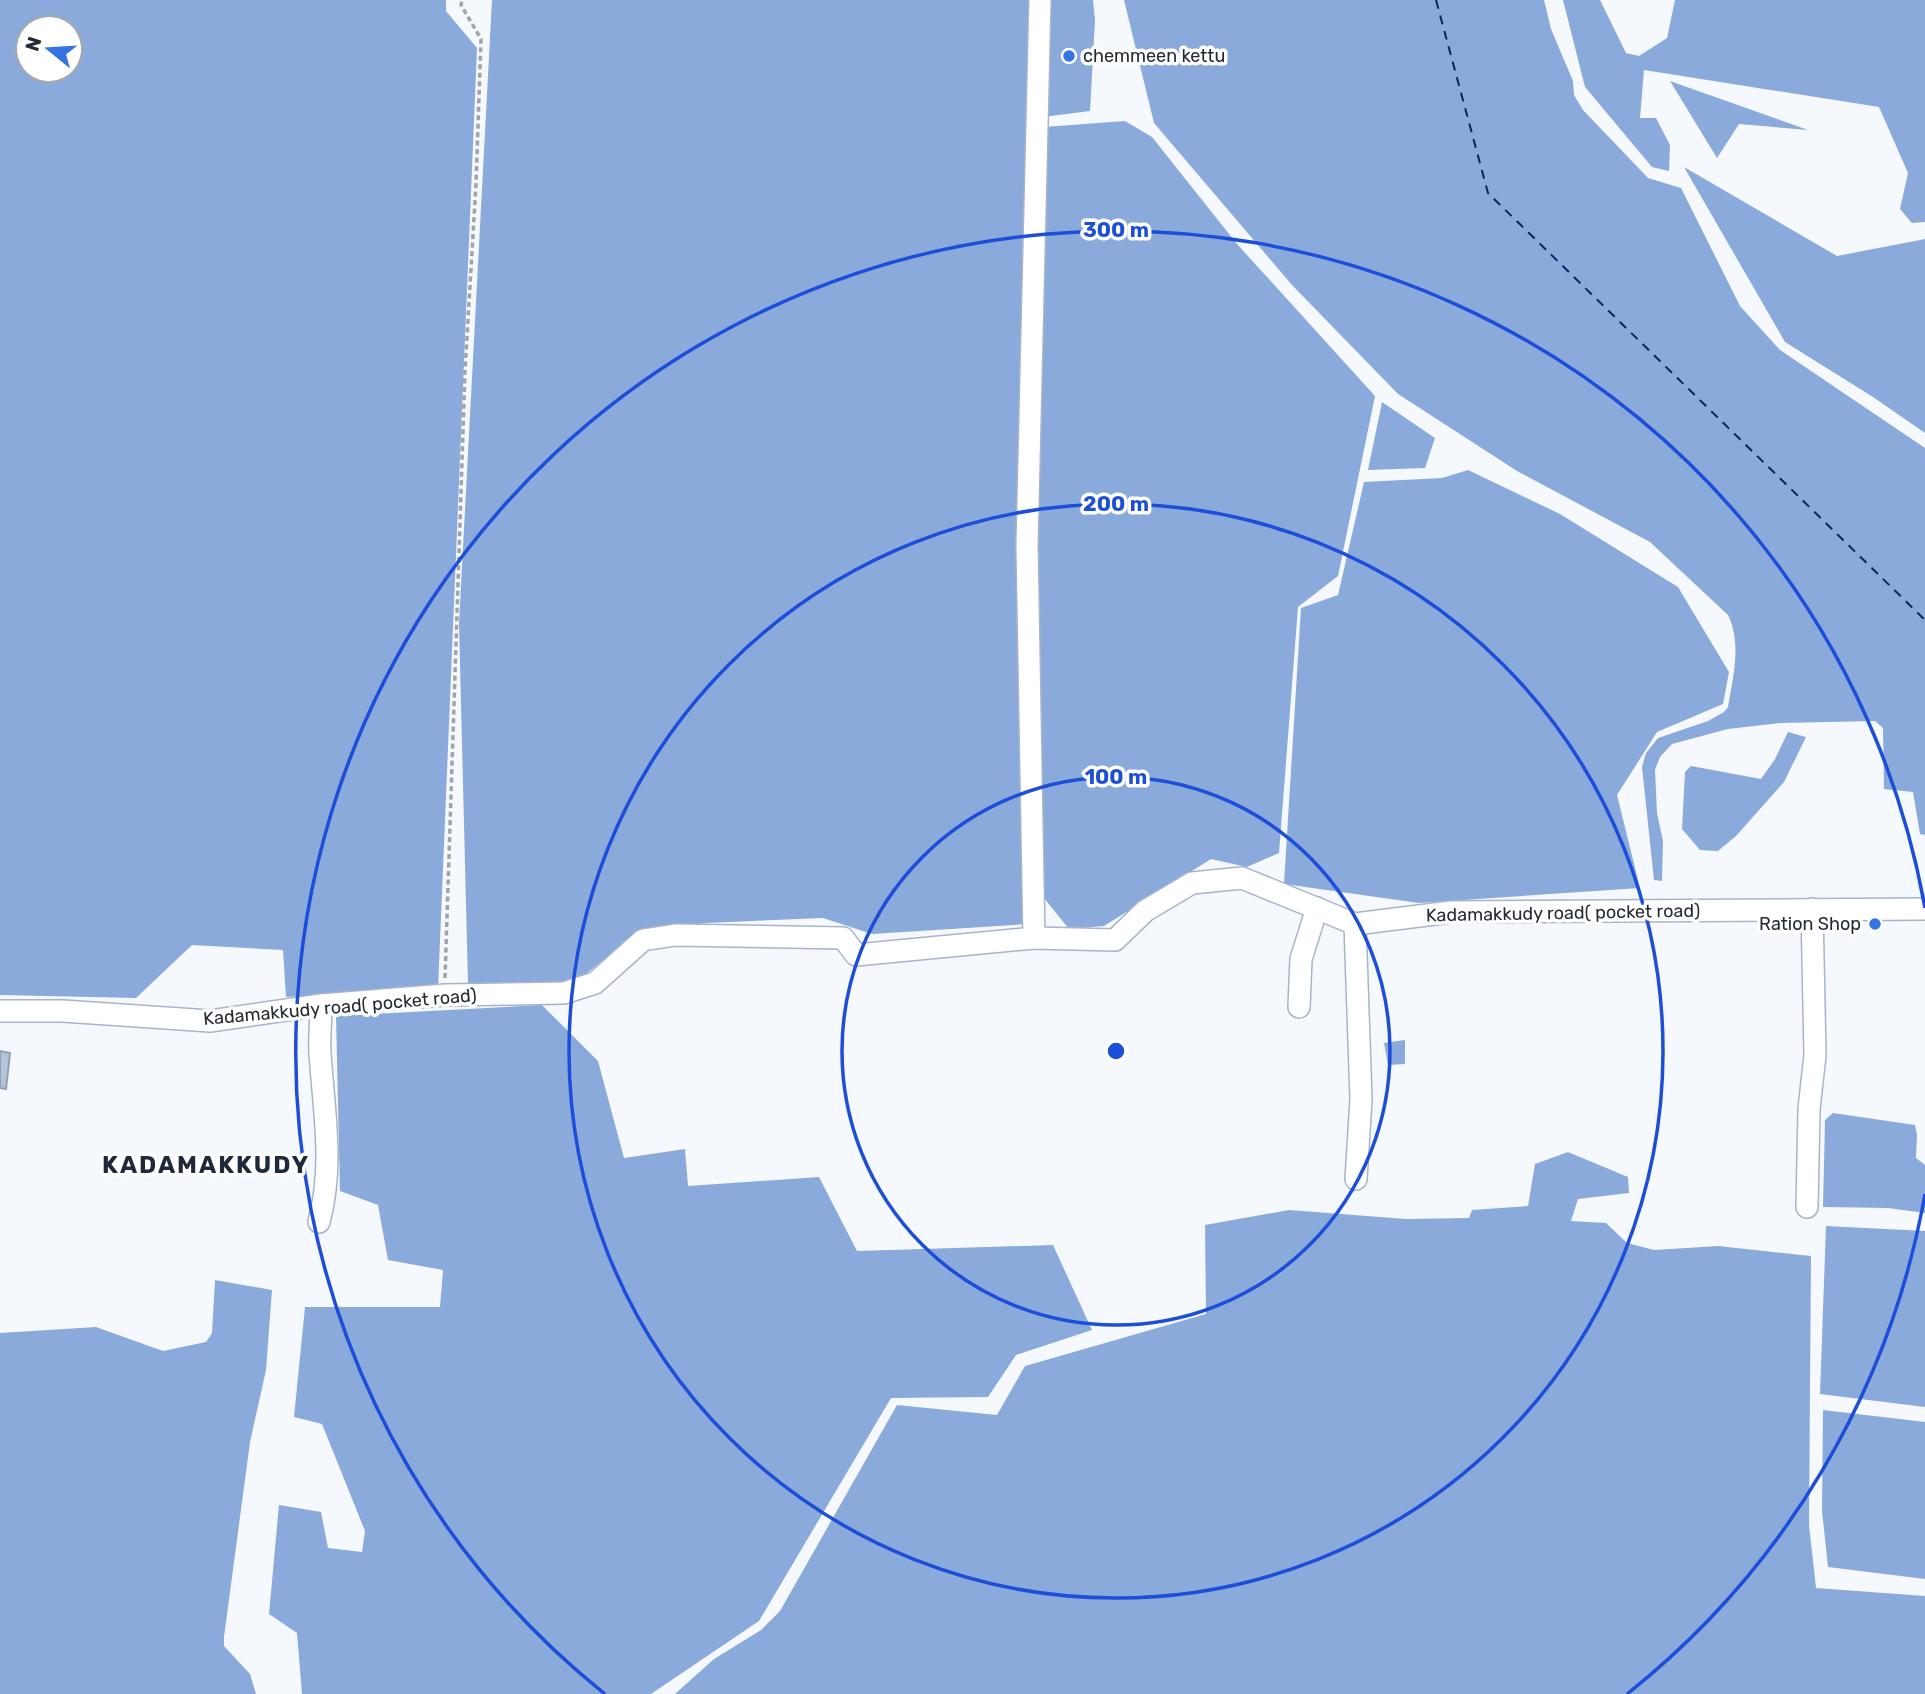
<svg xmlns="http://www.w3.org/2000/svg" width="1925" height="1694" font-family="Rubik,sans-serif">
	<rect width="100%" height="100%" fill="#f5f8fd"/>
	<g fill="#8baadc" fill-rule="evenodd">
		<path d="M0,0H446V11L477,48L438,989L286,997L283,950L192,945L136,998L0,995ZM28,28H70V70H28Z"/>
		<polygon points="492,0 1032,0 1028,924 872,934 823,918 705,923 633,936 577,981 468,985 459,623"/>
		<polygon points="1042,0 1093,0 1095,20 1090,111 1043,117"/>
		<path d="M1124,0H1544L1551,29L1573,81L1574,95L1583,110L1648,178L1681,188L1740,306L1780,350L1925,448V835L1920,834L1913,792L1884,789L1883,728L1875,721L1781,723L1728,729L1672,744L1660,757L1655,770L1657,813L1663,841L1662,881L1654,880L1642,767L1646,753L1658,738L1708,721L1724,712L1728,707C1733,678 1742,643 1728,615L1650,542L1517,471L1398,394L1292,285L1154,123Z"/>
		<polygon points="1563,0 1600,0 1626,53 1639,56 1667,38 1675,0 1925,0 1925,222 1912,223 1900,209 1908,173 1879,107 1644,70 1640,118 1656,118 1670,145 1669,171 1652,167 1585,87"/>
		<polygon points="1670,81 1808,130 1739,124 1717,158"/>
		<polygon points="1125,121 1152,137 1237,244 1375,396 1338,576 1298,607 1279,853 1247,867 1211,859 1104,926 1069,929 1044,898 1031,589 1044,127"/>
		<polygon points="1684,167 1837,256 1925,239 1925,433 1873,397 1785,342"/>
		<polygon points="1382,402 1435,438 1425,468 1368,470"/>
		<polygon points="1468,470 1560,514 1678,587 1729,672 1723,704 1657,732 1617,795 1640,888 1419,903 1284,884 1301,608 1338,595 1364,482 1442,478"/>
		<polygon points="1788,732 1806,737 1784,782 1736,836 1718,851 1700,850 1682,829 1685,772 1691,766 1761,779 1775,759"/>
		<polygon points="542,1005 598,1061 624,1158 685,1149 688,1186 819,1177 857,1251 1053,1245 1092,1330 1016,1355 988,1397 891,1398 759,1621 651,1694 302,1694 297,1633 269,1614 279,1505 321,1512 328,1548 362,1552 365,1531 322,1424 294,1417 305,1307 440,1307 443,1270 388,1260 378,1205 340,1191 336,1016"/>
		<polygon points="1405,1040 1405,1064 1388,1065 1384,1043"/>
		<polygon points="1833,1113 1915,1125 1917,1135 1916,1158 1925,1165 1925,1213 1888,1208 1823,1207 1825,1120"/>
		<polygon points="1568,1152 1628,1177 1629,1193 1578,1199 1571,1221 1606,1223 1627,1243 1654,1250 1718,1246 1811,1256 1809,1525 1816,1588 1925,1596 1925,1694 675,1694 714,1659 761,1630 780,1611 897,1405 997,1415 1025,1366 1206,1314 1205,1225 1289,1210 1406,1219 1469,1218 1472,1210 1528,1206 1535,1164"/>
		<polygon points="1826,1226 1925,1231 1925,1407 1820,1394"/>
		<polygon points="215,1280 272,1290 266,1370 250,1442 224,1637 224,1646 250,1674 256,1694 0,1694 0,1333 96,1327 163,1351 206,1342 212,1333"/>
		<polygon points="1823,1410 1925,1422 1925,1579 1828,1567 1822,1511"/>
	</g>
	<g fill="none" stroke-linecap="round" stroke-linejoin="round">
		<polyline stroke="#042762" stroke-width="2" stroke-dasharray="9 7" stroke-linecap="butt" points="1436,0 1488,193 1925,620"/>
	</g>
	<polygon fill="#b6c4da" stroke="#92a0b5" stroke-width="2" points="0,1051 10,1053 6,1089 0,1088"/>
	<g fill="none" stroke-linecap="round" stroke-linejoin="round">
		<g stroke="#a7b4ca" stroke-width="24">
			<g id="minor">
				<polyline points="1355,924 1361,1099 1356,1179"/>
				<polyline points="1034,938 1027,545 1040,0"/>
				<polyline points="1299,1007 1301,959 1317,908"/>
				<polyline points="0,1011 63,1011 210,1021 321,1005 445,995 564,993 595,983 643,940 675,935 843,938 856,955 1034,938 1115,940 1145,911 1192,883 1242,878 1355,924 1451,912 1925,909"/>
				<polyline points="1807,1207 1809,1109 1815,1055 1812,909"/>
				<path d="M319,1222C334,1166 324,1111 320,1054C319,1038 321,1021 321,1005"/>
			</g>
		</g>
		<polyline stroke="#9fa4aa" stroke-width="3.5" stroke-dasharray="5 3.5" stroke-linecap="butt" points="445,978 465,371 476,184 481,39 461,5 462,0"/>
		<use href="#minor" stroke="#fff" stroke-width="21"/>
	</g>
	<g fill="none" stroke="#1d4ed8" stroke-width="3.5">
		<circle cx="1116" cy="1051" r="274"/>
		<circle cx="1116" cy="1051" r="547"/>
		<path d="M1925 1194A821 821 0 0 1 1627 1694M605 1694A821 821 0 1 1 1925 908"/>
	</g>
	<g fill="#3374e2" stroke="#fff" stroke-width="2.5">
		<circle cx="1069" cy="56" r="7"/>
		<circle cx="1875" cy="924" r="7"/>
	</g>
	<g text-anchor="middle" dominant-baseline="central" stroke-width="7" stroke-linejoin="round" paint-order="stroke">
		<g font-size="18" fill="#242a32" stroke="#fff" text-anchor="start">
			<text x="1083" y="56">chemmeen kettu</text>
			<text x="1861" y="924" text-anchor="end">Ration Shop</text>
		</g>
		<g font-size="18" fill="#242a32" stroke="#fff">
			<text transform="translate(1563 913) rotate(-1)">Kadamakkudy road( pocket road)</text>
			<text transform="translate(340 1007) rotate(-5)">Kadamakkudy road( pocket road)</text>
		</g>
		<g font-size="24" font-weight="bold" letter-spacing="2" fill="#1f293a" stroke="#fff">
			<text x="206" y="1165">KADAMAKKUDY</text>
		</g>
	</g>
	<circle cx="1116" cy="1051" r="10" fill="#1d4ed8" stroke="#fff" stroke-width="3.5"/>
	<g font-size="21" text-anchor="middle" font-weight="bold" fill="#1d4ed8" stroke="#fff" stroke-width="7" stroke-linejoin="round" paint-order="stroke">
		<text x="1116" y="237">300 m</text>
		<text x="1116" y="511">200 m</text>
		<text x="1116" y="784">100 m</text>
	</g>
	<g transform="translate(49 49) rotate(288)"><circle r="33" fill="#ffffff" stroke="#a7aaad" stroke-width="2"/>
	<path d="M0-5L12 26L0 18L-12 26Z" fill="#3374e2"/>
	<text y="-10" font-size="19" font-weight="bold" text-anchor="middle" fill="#242a32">N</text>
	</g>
</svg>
